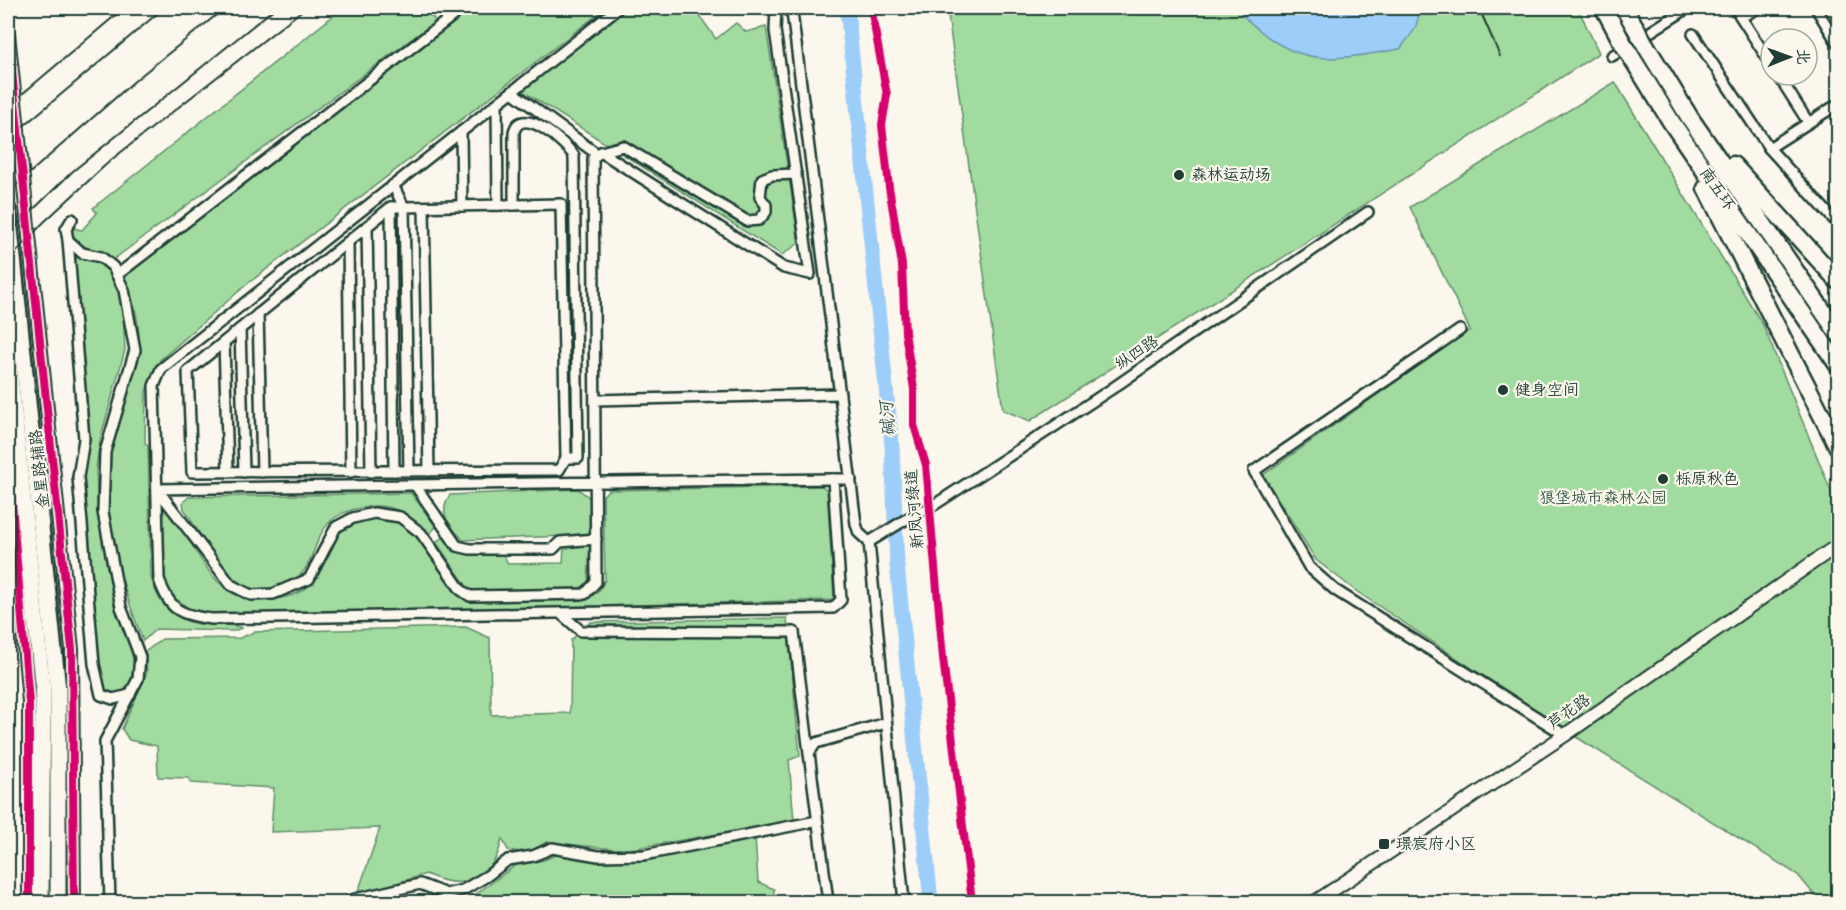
<svg xmlns="http://www.w3.org/2000/svg" width="1846" height="910" font-family="Kalam,'LXGW WenKai TC',sans-serif">
	<rect width="100%" height="100%" fill="#fbf7ec"/>
	<filter id="ink" filterUnits="userSpaceOnUse"><feTurbulence type="fractalNoise" baseFrequency=".0167" numOctaves="2"/><feDisplacementMap in="SourceGraphic" scale="12" xChannelSelector="R" yChannelSelector="G"/><feConvolveMatrix kernelMatrix="1 2 1 2 8 2 1 2 1" color-interpolation-filters="sRGB"/></filter>
	<g filter="url(#ink)">
		<g fill="#a2dba0" stroke="#608c6a" stroke-width="1.5">
			<polygon points="343,8 423,8 436,21 114,259 77,243 70,232 72,228 82,230 97,213 93,208"/>
			<path d="M473,8H606L246,285L160,360L146,391L145,443L148,446L151,577C159,608 176,623 209,625C221,626 230,623 242,628L233,631L156,629L143,641C122,586 98,511 108,453C113,420 137,378 139,347C140,321 133,298 124,275Z"/>
			<polygon points="628,8 694,8 716,39 736,23 746,32 766,27 799,243 782,255 521,90"/>
			<polygon points="947,8 1578,8 1599,53 1030,421 1003,410"/>
			<polygon points="1615,82 1763,325 1838,508 1838,902 1820,902 1798,875 1565,730 1356,591 1316,560 1263,475 1470,330 1410,207"/>
			<polygon points="78,255 101,264 117,281 123,309 125,350 100,440 96,469 98,519 134,663 128,694 112,696 101,687 83,477 89,433 71,259"/>
			<path d="M822,486L827,490L834,598L831,600L208,616L190,609L169,594L162,567V513L164,507C192,532 201,578 237,595C261,605 301,600 317,577C325,565 328,548 337,536C353,515 393,514 411,531C428,547 440,572 454,591L472,601L588,598L598,592L605,580L603,496L608,490Z"/>
			<path d="M578,489L590,498V535L463,540C450,525 437,515 450,495Z"/>
			<path d="M411,493L436,527L427,536C413,517 400,506 375,506C361,507 348,509 336,517C305,538 322,583 268,589C258,590 247,589 238,583C218,568 198,530 184,509L183,502L189,497Z"/>
			<path d="M443,537C462,556 477,556 503,553L508,564L563,563L564,546L590,544L588,584L578,589L470,591L436,542Z"/>
			<path d="M787,618L800,756L789,760L794,821L624,850L547,842L527,853L508,850L502,839C493,881 464,892 426,874L357,895L380,828L271,832L274,788L191,783L189,778L158,777L157,746L129,740L122,729L147,672L145,652L162,639L240,638L254,632L466,627L490,638L491,715L570,713L571,640L591,622Z"/>
			<polygon points="755,837 758,882 774,889 774,902 465,902 516,865 544,860 558,854 604,862 647,859"/>
		</g>
		<path fill="#9dcdf9" stroke="#6b93aa" stroke-width="1.5" d="M1236,8H1421L1415,29L1400,49C1344,58 1306,70 1259,30C1251,23 1242,16 1236,8Z"/>
		<g fill="none" stroke-linecap="round" stroke-linejoin="round">
			<polyline stroke="#9dcdf9" stroke-width="15" points="847,8 892,446 897,565 931,902"/>
			<g stroke="#1f3d34" stroke-width="14">
				<g id="minor">
					<path d="M618,8L161,369L154,386L159,579C169,610 180,615 212,619L833,608L841,600L833,479"/>
					<path d="M776,8L775,30L810,274L784,268L601,152L593,158L596,582L585,594L470,596L461,590L421,533L400,517L374,513L353,518L336,527L309,579L273,594L251,595L231,585L157,489C382,485 608,482 833,479H851"/>
					<polyline points="782,8 792,12 856,524 859,533 869,542 904,902"/>
					<polyline points="1735,8 1771,64"/>
					<polyline points="1816,8 1838,44"/>
					<polyline points="1741,17 1758,8"/>
					<polyline points="1693,34 1769,148 1838,224"/>
					<polyline points="1612,56 1688,8"/>
					<polyline points="1778,75 1808,122"/>
					<polyline points="512,92 597,154"/>
					<polyline points="497,104 498,205"/>
					<polyline points="461,132 462,206"/>
					<polyline points="1769,148 1838,104"/>
					<polyline points="601,152 623,146 747,221 759,220 766,212 766,205 760,197 762,179 772,175 796,174"/>
					<polyline points="393,185 404,207 561,204 566,458 559,470 192,472 188,371 391,207 404,207 409,471"/>
					<path d="M514,205V132C521,103 567,144 574,156L578,458H566"/>
					<polyline points="391,207 394,471"/>
					<polyline points="424,207 429,471"/>
					<polyline points="72,219 66,229 68,240 82,253 101,257 113,267 124,290 135,350 105,452 103,512 121,607 140,657 138,679 105,741 110,902"/>
					<polyline points="367,226 371,472"/>
					<polyline points="68,240 84,439 78,477 94,664 101,695 113,699 130,695"/>
					<polyline points="348,242 351,472"/>
					<polyline points="117,275 463,8"/>
					<polyline points="258,314 262,472"/>
					<polyline points="240,329 244,472"/>
					<polyline points="1460,330 1254,471 1309,567 1335,590 1565,735"/>
					<polyline points="224,342 228,472"/>
					<polyline points="595,400 840,394"/>
					<polyline points="415,485 457,546 470,549 553,549 560,542 596,539"/>
					<polyline points="869,542 918,512 928,509 1110,390 1368,212"/>
					<polyline points="560,613 581,631 794,632 809,753"/>
					<polyline points="351,902 351,900 420,884 446,894 463,890 487,876 508,860 533,856 552,848 598,856 644,855 817,821"/>
					<polyline points="828,902 809,753 816,743 886,723"/>
				</g>
			</g>
			<g stroke="#1f3d34" stroke-width="16">
				<g id="tertiary">
					<polyline points="8,34 72,649 74,902"/>
					<polyline points="8,458 29,702 29,902"/>
					<polyline points="1315,902 1565,735 1838,545"/>
				</g>
			</g>
			<g stroke="#1f3d34" stroke-width="20">
				<g id="primary">
					<polyline points="8,210 58,690 58,902"/>
					<polyline points="8,355 43,691 41,902"/>
				</g>
			</g>
			<g stroke="#1f3d34" stroke-width="21">
				<g id="motorway">
					<polyline points="1604,8 1622,42"/>
					<polyline points="1624,8 1638,32"/>
					<polyline points="1646,46 1690,118 1838,333"/>
					<polyline points="1630,55 1672,123 1838,365"/>
					<polyline points="1733,165 1838,281"/>
					<polyline points="1706,188 1838,447"/>
				</g>
			</g>
			<use href="#minor" stroke="#fbf7ec" stroke-width="9"/>
			<use href="#tertiary" stroke="#fbf7ec" stroke-width="12"/>
			<use href="#primary" stroke="#fbf7ec" stroke-width="15"/>
			<use href="#motorway" stroke="#fbf7ec" stroke-width="16"/>
			<g stroke="#1f3d34" stroke-width="2">
				<polyline points="1479,8 1500,56"/>
				<polyline points="8,106 124,8"/>
				<polyline points="8,139 164,8"/>
				<polyline points="8,192 138,78 225,8"/>
				<polyline points="8,234 73,171 275,8"/>
				<polyline points="8,261 43,223 111,160 305,8"/>
			</g>
			<g stroke="#1f3d34" stroke-width="21" stroke-linecap="butt">
				<g id="motorway-bridge">
					<polyline points="1638,32 1646,46"/>
					<polyline points="1622,42 1630,55"/>
				</g>
			</g>
			<use href="#motorway-bridge" stroke="#fbf7ec" stroke-width="16"/>
			<g stroke="#fbf7ec" stroke-width="11">
				<g id="cycleway">
					<polyline points="871,8 887,95 882,125 889,187 902,265 905,333 914,389 914,425 926,465 943,658 972,902"/>
					<polyline points="8,34 72,649 74,902"/>
					<polyline points="8,458 29,702 29,902"/>
				</g>
			</g>
			<use href="#cycleway" stroke="#d6006c" stroke-width="8"/>
		</g>
	</g>
	<g fill="#1f3d34" stroke="#fbf7ec" stroke-width="2">
		<circle cx="1179" cy="175" r="6"/>
		<circle cx="1503" cy="390" r="6"/>
		<circle cx="1663" cy="479" r="6"/>
		<rect x="1378" y="838" width="12" height="12" rx="3"/>
	</g>
	<g text-anchor="middle" dominant-baseline="central" stroke-width="4.5" stroke-linejoin="round" paint-order="stroke">
		<g font-size="16" fill="#1f3d34" stroke="#fbf7ec" text-anchor="start">
			<text x="1191" y="175">森林运动场</text>
			<text x="1515" y="390">健身空间</text>
			<text x="1675" y="479">栎原秋色</text>
			<text x="1396" y="844">璟宸府小区</text>
		</g>
		<g font-size="16" fill="#1f3d34" stroke="#fbf7ec">
			<text transform="translate(1717 189) rotate(55)">南五环</text>
			<text transform="translate(1137 353) rotate(-34)">纵四路</text>
			<text transform="translate(40 469) rotate(-96)">金星路辅路</text>
			<text transform="translate(915 509) rotate(-95)">新凤河绿道</text>
			<text transform="translate(1569 712) rotate(-35)">芦花路</text>
		</g>
		<g font-size="16" fill="#395d4a" stroke="#fbf7ec">
			<text x="1603" y="498">狼垡城市森林公园</text>
		</g>
		<g font-size="18" font-style="italic" fill="#385a5b" stroke="#fbf7ec">
			<text transform="translate(889 419) rotate(-96)">碱河</text>
		</g>
	</g>
	<rect width="1846" height="910" fill="none" stroke="#fbf7ec" stroke-width="30"/>
	<rect x="15" y="15" width="1816" height="880" fill="none" stroke="#1f3d34" stroke-width="2" filter="url(#ink)"/>
	<g transform="translate(1789 57) rotate(89)"><circle r="28" fill="#fbf7ec" stroke="#a3ada2" stroke-width="1.5"/>
	<path d="M0-4.5L10 22L0 15L-10 22Z" fill="#1f3d34"/>
	<text y="-9" font-size="16" font-weight="bold" text-anchor="middle" fill="#1f3d34">北</text>
	</g>
</svg>
